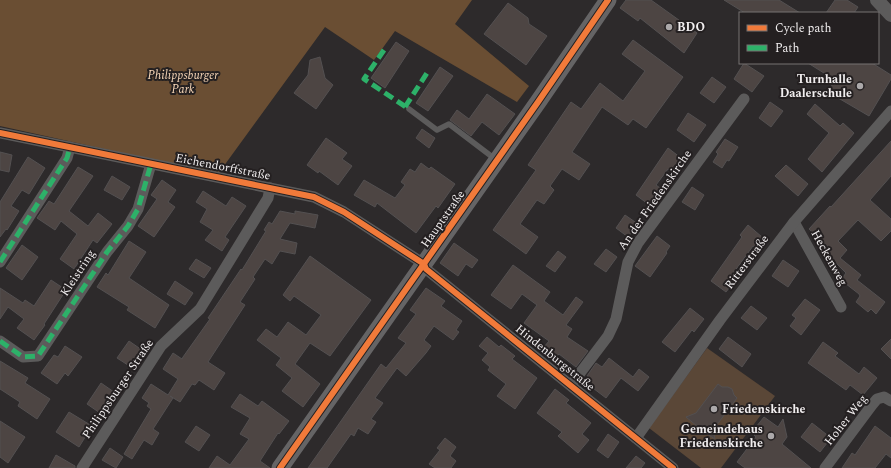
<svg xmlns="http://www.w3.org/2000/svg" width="891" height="468" font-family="Spectral,serif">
	<rect width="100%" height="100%" fill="#2d2a2b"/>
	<polygon fill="#5a4737" points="707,348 775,396 721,468 701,468 649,428"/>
	<polygon fill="#6a4e33" points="0,0 472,0 455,24 529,86 517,102 395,31 374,60 325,27 218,174 0,126"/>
	<g fill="#4d4543" stroke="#535051">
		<polygon points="626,0 651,0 697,33 684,53 640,18 638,21 620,8"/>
		<polygon points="724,0 779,0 800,13 745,13"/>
		<polygon points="835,0 847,0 858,7 854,13 826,13"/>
		<polygon points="508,3 528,18 529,24 547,36 526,65 484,34"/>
		<polygon points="633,40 683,77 646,128 633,119 628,125 602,107 572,152 590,164 579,180 562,169 550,186 554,190 544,204 537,200 520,224 538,237 526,254 493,230 536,170 528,165 571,102 581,109 600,83 623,101 645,71 622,54"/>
		<polygon points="396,42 409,51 385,88 371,78"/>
		<polygon points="320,57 325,78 333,85 316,109 294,93 308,75 310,60"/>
		<polygon points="744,63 764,76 752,92 734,79"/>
		<polygon points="808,63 872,63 891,75 891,79 869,116 828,92 835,80"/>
		<polygon points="440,67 453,76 428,111 416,103"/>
		<polygon points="712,77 726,87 714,103 700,93"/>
		<polygon points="487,94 515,114 499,135 482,122 471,136 450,120 457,110 469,119"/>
		<polygon points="770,102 783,111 771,127 759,118"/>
		<polygon points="815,104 840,126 843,123 854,133 822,172 808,159 829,133 807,114"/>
		<polygon points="688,113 706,125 694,142 677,130"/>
		<polygon points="422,129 435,138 429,148 416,138"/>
		<polygon points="326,138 347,153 342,159 352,166 338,185 319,171 318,173 307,165"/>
		<polygon points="725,139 738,147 729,161 727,160 722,168 713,162 718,154 716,152"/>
		<polygon points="891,141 891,176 870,200 891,219 891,231 881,241 858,220 838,241 847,250 840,258 861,275 857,280 885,302 876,314 871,309 868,312 856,302 860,296 859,294 841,280 846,273 824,251 828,247 809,229 830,206 831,207"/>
		<polygon points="668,148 681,158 672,171 668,169 656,185 660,188 648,204 636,195"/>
		<polygon points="0,152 12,155 9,172 0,170"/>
		<polygon points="28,157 45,168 29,194 22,190 11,206 19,211 7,230 6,229 0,237 0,202"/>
		<polygon points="421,163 429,169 431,167 455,184 438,208 436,206 416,233 377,203 375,207 354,195 364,180 395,198 405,185 401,182 410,169 415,172"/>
		<polygon points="786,165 808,184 798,196 775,176"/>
		<polygon points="78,167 93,176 69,211 88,226 98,213 112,224 97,243 93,240 74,269 60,259 77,234 61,221 55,230 37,218 49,201 54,204"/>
		<polygon points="112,176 130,187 122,200 104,190"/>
		<polygon points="162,180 176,190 168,202 175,207 154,237 138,226 157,199 151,195"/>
		<polygon points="692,187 704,195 695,210 682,202"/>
		<polygon points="203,191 226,206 232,197 246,206 225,237 229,240 222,251 205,240 213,230 200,222 207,209 196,202"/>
		<polygon points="280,211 295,214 295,211 318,215 315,228 290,223 280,239 297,243 295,254 280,251 272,264 265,259 253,277 255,279 240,302 245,305 208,362 225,373 214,390 199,380 195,385 192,384 180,402 170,396 173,398 153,429 159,433 152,445 144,440 132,459 124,454 151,409 147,406 149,403 142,398 151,384 168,395 178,379 163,369 173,353 182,359 183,357 210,319 208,318 241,269 242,270 266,231 264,230 269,222 272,224"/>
		<polygon points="625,215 638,224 628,237 616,228"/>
		<polygon points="748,225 762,237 754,247 753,246 731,276 736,279 726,292 711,281 742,237 740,235"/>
		<polygon points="657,236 670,246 666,252 667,253 650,277 635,266"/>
		<polygon points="129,241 146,252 129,278 169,305 155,328 127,310 129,307 97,287 106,273 108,275"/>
		<polygon points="454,243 478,260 472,268 466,264 458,276 440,263"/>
		<polygon points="22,245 38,257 22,280 6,268"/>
		<polygon points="606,249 617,257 606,272 594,264"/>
		<polygon points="558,251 566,257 555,272 546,266"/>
		<polygon points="310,256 371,300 330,356 310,343 295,364 320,384 303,407 282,391 292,378 276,365 281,358 257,340 266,329 277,337 288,322 306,335 321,315 294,296 290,301 283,295"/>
		<polygon points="196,259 211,268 204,278 189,269"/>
		<polygon points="783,260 799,271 788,287 772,276"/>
		<polygon points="513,265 550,292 544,301 563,315 576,297 583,302 566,325 572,329 567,337 588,351 576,367 559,354 557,356 544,347 549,341 524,323 537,305 522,294 511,309 491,295"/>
		<polygon points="51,280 66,290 44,324 45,325 34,340 17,328 24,319 8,307 0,319 0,288 23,303 25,300 34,306"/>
		<polygon points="175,281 193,293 185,305 167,294"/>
		<polygon points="426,288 445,301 441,306 462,321 456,330 459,332 453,340 434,326 424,340 431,346 426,353 406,376 397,368 375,398 383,403 371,419 376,422 368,434 358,428 354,436 351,434 327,468 308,468 381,364 386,368 406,343 398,338 416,314 410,310"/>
		<polygon points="805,299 820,310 801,335 790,326 796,318 792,315"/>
		<polygon points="751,306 767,318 757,330 741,318"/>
		<polygon points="690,308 704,319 694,332 692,330 675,352 662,342"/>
		<polygon points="487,337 499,347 501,345 515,356 512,359 537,378 515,409 497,396 506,384 488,370 490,367 482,360 488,353 479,346"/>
		<polygon points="728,337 751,354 742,367 719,349"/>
		<polygon points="891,339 891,359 881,349"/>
		<polygon points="129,341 142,350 131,367 117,358"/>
		<polygon points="823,342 838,353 835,356 859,374 864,367 877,378 863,395 850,385 846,390 808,363"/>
		<polygon points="65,346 82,357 68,376 65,373 57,384 41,373 54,355 58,357"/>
		<polygon points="609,358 633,377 639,369 649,377 638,391 621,378 606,398 585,382 589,377 587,376 596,363 602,367"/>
		<polygon points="0,361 28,378 25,383 50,399 37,419 18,406 20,402 0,389"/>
		<polygon points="101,383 114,392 100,413 87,404"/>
		<polygon points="718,384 722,387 728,387 732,389 734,395 737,398 713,430 715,439 704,432 702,435 694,430 697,426 686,417 696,413"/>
		<polygon points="555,389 569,400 566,403 591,423 582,434 589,440 578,453 558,436 562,432 537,413"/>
		<polygon points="240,394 258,406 262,401 289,421 279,434 278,433 260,461 270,468 209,468 217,456 230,465 249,439 240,434 250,418 231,407"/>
		<polygon points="69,412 92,426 79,447 56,432"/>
		<polygon points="764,417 778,427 783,419 787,437 782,444 811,468 745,468 737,462 756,437 754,435 756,431 756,427"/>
		<polygon points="0,421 25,437 8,463 0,457"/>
		<polygon points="812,423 831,438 820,452 801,437"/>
		<polygon points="196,426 210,435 199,451 185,442"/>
		<polygon points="875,426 891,438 891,458 886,454 875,468 842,468 852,453 855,455"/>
		<polygon points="608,434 619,442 608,458 597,450"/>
		<polygon points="445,438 456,447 450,456 456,461 451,468 435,468 429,464 440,450 437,448"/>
		<polygon points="110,448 123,457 116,468 102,460"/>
		<polygon points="56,455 75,466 75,468 49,468"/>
		<polygon points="636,456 645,463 641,468 626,468"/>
	</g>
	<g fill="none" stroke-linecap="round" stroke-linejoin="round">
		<polyline stroke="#5c5b5b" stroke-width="5.5" points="409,109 437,130 449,124 495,159"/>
		<g stroke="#5c5b5b" stroke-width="11">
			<polyline points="0,133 314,197 344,212 424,264 426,269 673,468"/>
			<polyline points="794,222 841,307"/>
			<polyline points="0,262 67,158 70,147"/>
			<polyline points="0,341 23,357 38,356 107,252 128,226 138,209 151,164"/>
			<polyline points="571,385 608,336 616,319 628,262 638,243 744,99"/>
			<polyline points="636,438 720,320 794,222 891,111"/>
			<polyline points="82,468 161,346 200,309 268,198 270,188"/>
			<polyline points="825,468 872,405 877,399 884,397 891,401"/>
		</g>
		<polyline stroke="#5c5b5b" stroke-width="14" points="877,0 891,15"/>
		<polyline stroke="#656465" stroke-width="17" points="280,468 538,102 608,0"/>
		<g stroke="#2db169" stroke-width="5" stroke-dasharray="10 5" stroke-linecap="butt">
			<polyline points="384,50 364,79 409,109"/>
			<polyline points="405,107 427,73"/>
			<polyline points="0,262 67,158 70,147"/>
			<polyline points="0,341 23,357 38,356 107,252 128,226 138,209 151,164"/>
		</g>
		<g stroke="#242021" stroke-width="8">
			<g id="cycleway">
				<polyline points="0,133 314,197 344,212 424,264 426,269 673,468"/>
				<polyline points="280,468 538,102 608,0"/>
			</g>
		</g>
		<use href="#cycleway" stroke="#f17a3a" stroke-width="6"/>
	</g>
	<g fill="#aca9aa" stroke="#242021" stroke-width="1.5">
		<circle cx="669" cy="27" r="4"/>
		<circle cx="860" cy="86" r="4"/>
		<circle cx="714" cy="409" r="4"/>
		<circle cx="771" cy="436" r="4"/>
	</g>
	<g text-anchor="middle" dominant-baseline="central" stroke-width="4" stroke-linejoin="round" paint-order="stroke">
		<g font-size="12" font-weight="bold" fill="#f1eeef" stroke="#242021" text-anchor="start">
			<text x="677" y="27">BDO</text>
			<text x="852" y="79" text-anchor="end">Turnhalle<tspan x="852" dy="14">Daalerschule</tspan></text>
			<text x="722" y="409">Friedenskirche</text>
			<text x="763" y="429" text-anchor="end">Gemeindehaus<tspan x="763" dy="14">Friedenskirche</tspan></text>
		</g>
		<g font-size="12" font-style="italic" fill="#f8d7b8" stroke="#242021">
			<text x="183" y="75">Philippsburger<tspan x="183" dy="14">Park</tspan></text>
		</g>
		<g font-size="12" fill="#f1eeef" stroke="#242021">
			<text transform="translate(223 167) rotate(11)">Eichendorffstraße</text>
			<text transform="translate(655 200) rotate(-55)">An der Friedenskirche</text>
			<text transform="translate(443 219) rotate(-55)">Hauptstraße</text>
			<text transform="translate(829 258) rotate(61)">Heckenweg</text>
			<text transform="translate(747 262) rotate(-53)">Ritterstraße</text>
			<text transform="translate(78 273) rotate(-57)">Kleistring</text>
			<text transform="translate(555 358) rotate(39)">Hindenburgstraße</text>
			<text transform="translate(118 389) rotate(-56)">Philippsburger Straße</text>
			<text transform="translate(846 420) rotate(-52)">Hoher Weg</text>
		</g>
	</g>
	<rect x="739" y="12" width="140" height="52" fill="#242021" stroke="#767273"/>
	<rect x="747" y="25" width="20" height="6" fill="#f17a3a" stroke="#767273"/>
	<text x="775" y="32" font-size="12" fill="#f1eeef">Cycle path</text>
	<rect x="747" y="45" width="20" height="6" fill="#2db169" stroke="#767273"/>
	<text x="775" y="52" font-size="12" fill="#f1eeef">Path</text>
</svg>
